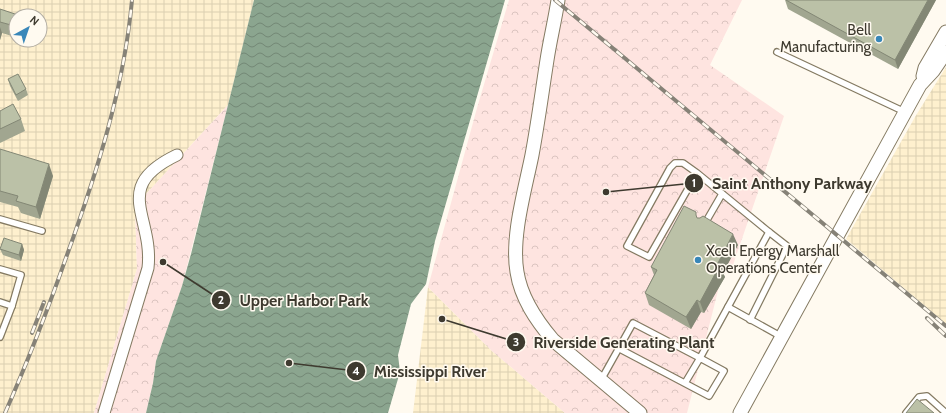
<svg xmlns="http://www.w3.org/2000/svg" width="946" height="413" font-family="Cabin,sans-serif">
	<defs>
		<pattern id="industrial-grid" width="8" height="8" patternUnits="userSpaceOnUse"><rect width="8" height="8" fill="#fef0ce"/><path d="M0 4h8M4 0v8" fill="none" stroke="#dbcfb1"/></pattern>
		<pattern id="park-crowns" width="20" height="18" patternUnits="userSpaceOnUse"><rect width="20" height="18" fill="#fee4e0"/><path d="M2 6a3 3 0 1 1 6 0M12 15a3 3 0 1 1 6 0" fill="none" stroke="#dbc4c0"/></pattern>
		<pattern id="water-waves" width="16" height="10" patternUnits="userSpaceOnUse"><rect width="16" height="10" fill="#8ba58f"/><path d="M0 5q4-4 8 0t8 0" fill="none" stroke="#738775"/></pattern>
	</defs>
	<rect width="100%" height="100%" fill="#fffaf0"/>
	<g fill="url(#industrial-grid)" fill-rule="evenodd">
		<path d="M0,0H254L228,105L135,206L137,269L94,413H0ZM16,16H40V40H16Z"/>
		<polygon points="946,67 946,324 846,239 915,117"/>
		<polygon points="428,287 492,351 565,413 413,413"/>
	</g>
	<g fill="url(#park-crowns)">
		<polygon points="509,0 742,0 710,65 784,116 732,268 722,275 687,413 565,413 492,351 428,287 477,108"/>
		<polygon points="228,105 182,286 156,361 153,383 146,413 94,413 137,269 135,206"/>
	</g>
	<polygon fill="url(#water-waves)" points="254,0 505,0 435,241 426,284 411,304 398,355 400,372 388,413 146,413 153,383 156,361 182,286 191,254"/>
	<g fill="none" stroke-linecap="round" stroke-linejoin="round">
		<g stroke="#847a62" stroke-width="8">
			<g id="service">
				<polyline points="777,52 905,112"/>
				<polyline points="0,219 42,231"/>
				<polyline points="704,225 722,194"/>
				<polyline points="0,269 21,275 12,306"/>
				<polyline points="0,302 12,306 0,337"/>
				<polyline points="728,307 782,337"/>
				<polyline points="750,320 787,246 769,232"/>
				<polyline points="618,348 709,396 724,371 700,358 685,383"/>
				<polyline points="601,380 633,323 700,358 769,232 697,173 683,163 675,163 670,168 627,246 649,257 697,173"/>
				<polyline points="906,413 919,397 927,396 946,413"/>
			</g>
		</g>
		<g stroke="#847a62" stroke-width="13">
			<path id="minor" d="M104,413L148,268C154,216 110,187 177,155"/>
		</g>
		<g stroke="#847a62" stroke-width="15">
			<g id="tertiary">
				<path d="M558,0C555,20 550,40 547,60C542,92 538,123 532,155C525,190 511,237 517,272C521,298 536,320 553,340L640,413"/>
				<polyline points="923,76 925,68 946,32"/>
				<polyline points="740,413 920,85 933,71 946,52"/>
			</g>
		</g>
		<use href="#service" stroke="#fff" stroke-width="5.5"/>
		<use href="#minor" stroke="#fff" stroke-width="11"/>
		<use href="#tertiary" stroke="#fff" stroke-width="13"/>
		<g stroke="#868277" stroke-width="4">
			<g id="rail">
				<polyline points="555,0 946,326"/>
				<polyline points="927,318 946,336"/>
				<polyline points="32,333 44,302"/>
				<path d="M5,413C28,361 48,309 67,255C97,172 124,88 132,0"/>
			</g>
		</g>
		<use href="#rail" stroke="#fffaf0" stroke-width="2.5" stroke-dasharray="8" stroke-linecap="butt"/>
	</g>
	<g fill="#a1a690">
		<polygon points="785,0 936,0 898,69 788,9"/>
		<polygon points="0,9 15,14 16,18 16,35 15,37 2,33 0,40"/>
		<polygon points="8,79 26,89 28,95 18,101 10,86"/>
		<polygon points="0,111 21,119 25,131 0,143"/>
		<polygon points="0,149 53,176 40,219 21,213 18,207 0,202"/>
		<polygon points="698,218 738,245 723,273 725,277 704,313 701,312 691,329 649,305 645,293 654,275 651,267"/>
		<polygon points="22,244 24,250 21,261 3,255 0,249"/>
	</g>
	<g fill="#838775">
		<polygon points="928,0 936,0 898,69 895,60"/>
		<polygon points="15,14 16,18 16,35 15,37 11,25"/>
		<polygon points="0,27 2,33 0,40"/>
		<polygon points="49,164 53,176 40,219 36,207"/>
		<polygon points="733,234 738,245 723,273 725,277 704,313 700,302 718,263"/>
		<polygon points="22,244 24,250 21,261 19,255"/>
		<polygon points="697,300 701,312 691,329 686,317"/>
	</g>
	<g fill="#bbc1a7" stroke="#838775">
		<polygon points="786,0 928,0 895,60"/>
		<polygon points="0,9 15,14 11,25 0,22"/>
		<polygon points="18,74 26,89 16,95 8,79"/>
		<polygon points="13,104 21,119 0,129 0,111"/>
		<polygon points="0,149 49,164 36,207 16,201 18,196 0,191"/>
		<polygon points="684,206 696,212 696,215 697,218 700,218 703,216 733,234 718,263 720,265 700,302 697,300 686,317 645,293 657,270 651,267"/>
		<polygon points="4,238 22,244 19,255 0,249"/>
		<polygon points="917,399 934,413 906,413"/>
	</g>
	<g fill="#3987b9" stroke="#fffaf0" stroke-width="1.5">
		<circle cx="879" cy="39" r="4"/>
		<circle cx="698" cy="260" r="4"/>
	</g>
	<g text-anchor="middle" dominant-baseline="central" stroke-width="3" stroke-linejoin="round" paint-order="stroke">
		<g font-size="15" fill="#3e3a2f" stroke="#fffaf0" text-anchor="end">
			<text x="871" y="30">Bell<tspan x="871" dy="17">Manufacturing</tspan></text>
			<text x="706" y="251" text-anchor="start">Xcell Energy Marshall<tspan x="706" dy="17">Operations Center</tspan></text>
		</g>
	</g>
	<path fill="none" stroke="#3e3a2f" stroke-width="1.5" d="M606 192L694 183M163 262L221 300M442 319L516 342M289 363L356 371"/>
	<g fill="#3e3a2f" stroke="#fffaf0" stroke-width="1.5">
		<circle cx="606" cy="192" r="4"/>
		<circle cx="163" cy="262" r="4"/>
		<circle cx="442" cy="319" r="4"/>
		<circle cx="289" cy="363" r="4"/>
		<circle cx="694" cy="183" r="10"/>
		<circle cx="221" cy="300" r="10"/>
		<circle cx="516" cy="342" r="10"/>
		<circle cx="356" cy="371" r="10"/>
	</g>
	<g font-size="12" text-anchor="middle" font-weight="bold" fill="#fff">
		<text x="694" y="187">1</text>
		<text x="221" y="304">2</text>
		<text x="516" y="346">3</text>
		<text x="356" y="375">4</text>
	</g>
	<g font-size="16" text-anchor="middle" font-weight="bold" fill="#3e3a2f" stroke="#fffaf0" stroke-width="3" stroke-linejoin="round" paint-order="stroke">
		<text x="792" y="189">Saint Anthony Parkway</text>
		<text x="304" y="306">Upper Harbor Park</text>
		<text x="624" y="348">Riverside Generating Plant</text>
		<text x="430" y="377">Mississippi River</text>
	</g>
	<g transform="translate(28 28) rotate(40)"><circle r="19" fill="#fffaf0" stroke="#b2ada3"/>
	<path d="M0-3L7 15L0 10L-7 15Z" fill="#3987b9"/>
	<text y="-6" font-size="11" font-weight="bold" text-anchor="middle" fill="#3e3a2f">N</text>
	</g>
</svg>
